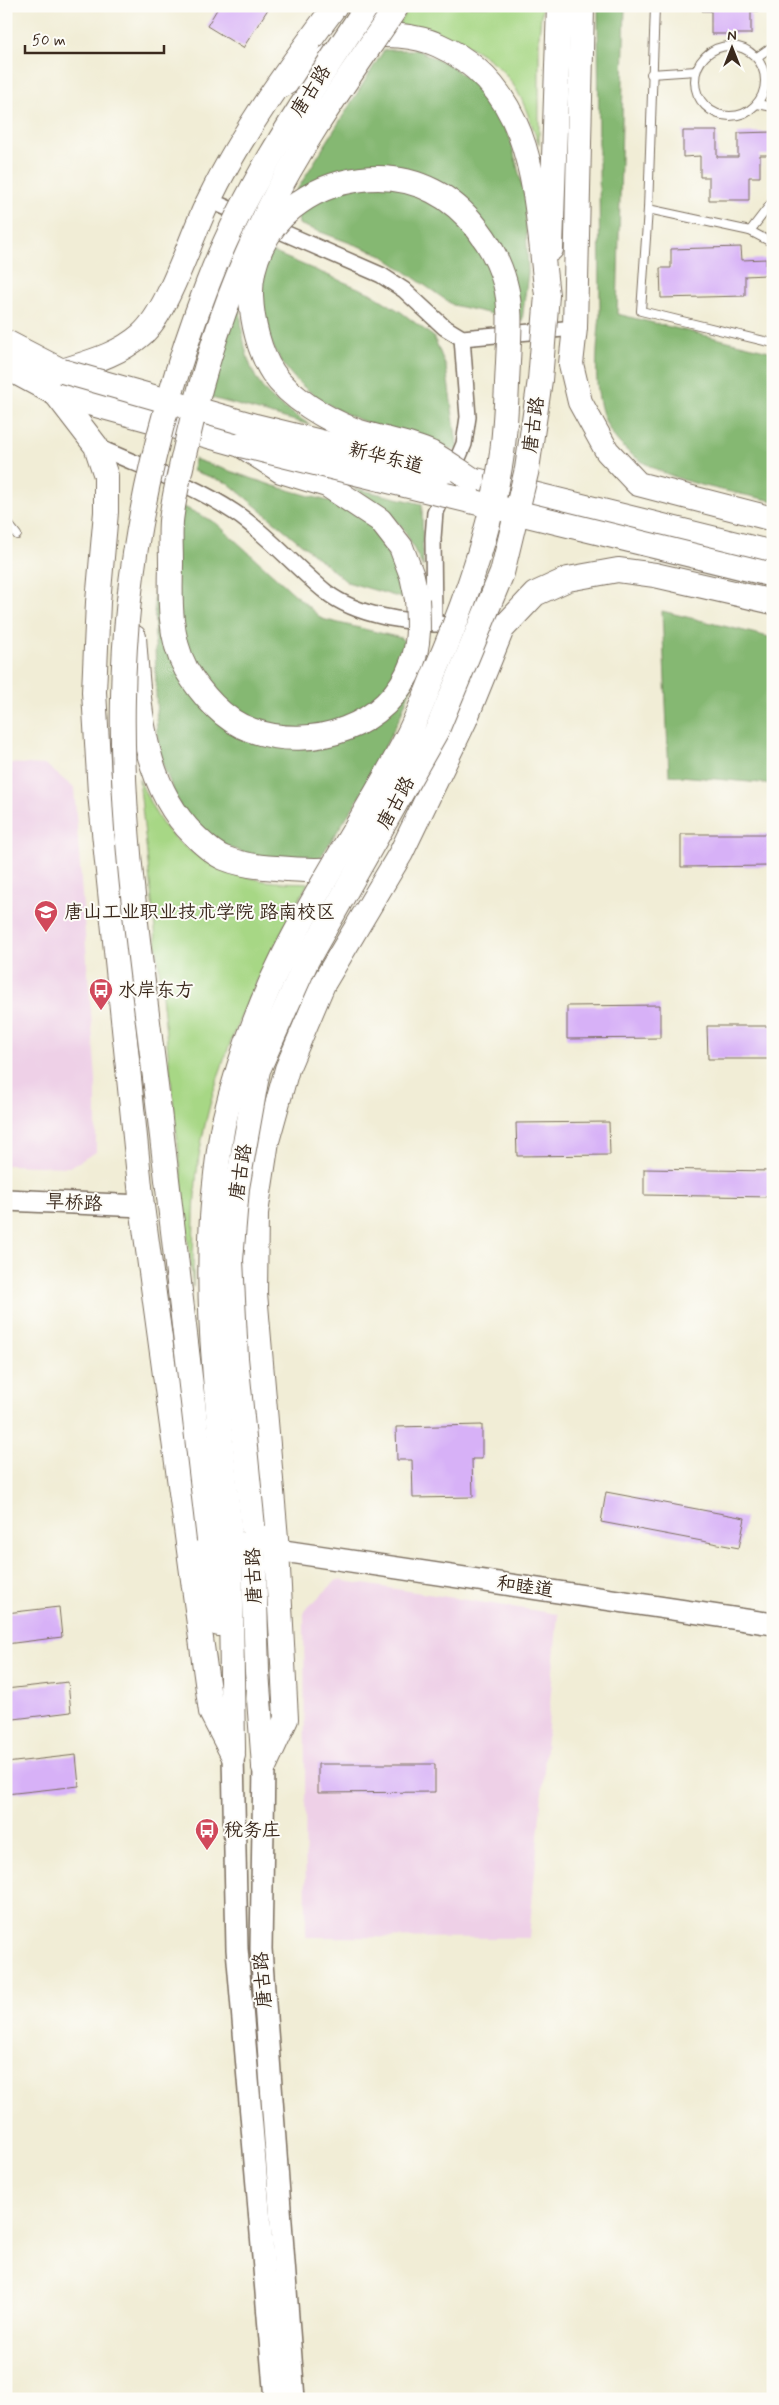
<svg xmlns="http://www.w3.org/2000/svg" width="779" height="2405" font-family="Mynerve,'LXGW WenKai TC',sans-serif">
	<rect width="100%" height="100%" fill="#fdfcf7"/>
	<filter id="ink" filterUnits="userSpaceOnUse"><feTurbulence type="fractalNoise" baseFrequency=".02" numOctaves="2"/><feDisplacementMap in="SourceGraphic" scale="10" xChannelSelector="R" yChannelSelector="G"/><feConvolveMatrix kernelMatrix="1 2 1 2 8 2 1 2 1" color-interpolation-filters="sRGB"/></filter>
	<filter id="wash" filterUnits="userSpaceOnUse"><feTurbulence type="fractalNoise" baseFrequency=".0096" numOctaves="4" result="noise"/><feDisplacementMap in="SourceGraphic" scale="20" xChannelSelector="R" yChannelSelector="G"/><feGaussianBlur stdDeviation="1.12" result="paint"/><feColorMatrix in="noise" values="0 0 0 0 0 0 0 0 0 0 0 0 0 0 0 0 0 1.4 0 .05"/><feComposite in="paint" operator="in"/></filter>
	<g filter="url(#wash)">
		<rect width="100%" height="100%" fill="#f1edd6"/>
		<g fill="#eed0e7">
			<polygon points="6,763 46,765 74,788 96,1079 96,1152 70,1167 6,1165"/>
			<polygon points="337,1580 558,1614 529,1938 306,1937 304,1611"/>
		</g>
		<g fill="#a7d785" stroke="#718052">
			<path d="M411,6H542L539,36V144C533,129 528,113 521,98C497,49 447,34 398,25Z"/>
			<path d="M139,779C147,796 155,815 167,830C191,858 229,874 265,881C279,883 294,882 308,883C264,964 220,1047 202,1139C192,1187 194,1238 193,1287Z"/>
		</g>
		<g fill="#85b872" stroke="#607148">
			<path d="M598,6H625L617,314L773,352V501C719,488 628,479 605,420C592,387 597,349 600,315Z"/>
			<polygon points="384,50 417,50 451,66 485,92 510,138 525,197 528,272 522,321 453,305 380,254 299,224 295,193"/>
			<path d="M270,251L370,293L401,312L434,337L446,367L458,451C382,428 281,410 264,317C263,308 259,297 260,287C261,276 267,263 270,251Z"/>
			<path d="M240,305C242,335 245,368 266,392C277,405 296,415 310,425L208,397L221,351Z"/>
			<polygon points="194,459 274,486 335,503 369,522 393,563 405,599 347,582 228,483 193,471"/>
			<polygon points="354,488 422,504 423,567 405,531 389,512"/>
			<polygon points="172,501 216,523 322,619 401,638 421,661 400,717 359,798 318,861 256,857 209,840 186,821 162,763 157,735 154,594"/>
			<polygon points="662,611 773,638 773,784 669,775"/>
		</g>
		<g id="blocks">
			<g fill="#d7b1f7">
				<polygon points="219,6 270,6 243,48 207,26"/>
				<polygon points="702,6 762,6 762,11 751,11 751,34 711,34 711,11 702,11"/>
				<polygon points="683,131 717,131 717,157 738,157 738,133 773,132 773,155 760,155 760,177 749,177 749,200 709,200 709,177 700,177 700,156 683,157"/>
				<polygon points="741,247 742,260 766,259 766,275 745,276 745,296 661,298 660,268 671,268 671,249"/>
				<polygon points="681,834 773,834 773,866 681,867"/>
				<polygon points="660,1005 660,1038 567,1039 567,1006"/>
				<polygon points="707,1026 773,1026 773,1059 708,1059"/>
				<polygon points="609,1122 610,1155 517,1156 516,1123"/>
				<polygon points="644,1169 773,1171 773,1197 644,1195"/>
				<polygon points="482,1425 482,1459 472,1459 473,1497 413,1498 412,1460 397,1460 396,1427"/>
				<polygon points="606,1492 745,1518 739,1548 601,1522"/>
				<polygon points="772,1538 773,1539 773,1558 769,1558"/>
				<polygon points="59,1607 62,1637 6,1644 6,1613"/>
				<polygon points="68,1682 71,1712 6,1720 6,1689"/>
				<polygon points="76,1755 79,1786 6,1794 6,1763"/>
				<polygon points="318,1764 435,1764 435,1792 318,1793"/>
			</g>
		</g>
	</g>
	<g filter="url(#ink)">
		<use href="#blocks" fill-opacity="0" stroke="#7b6e5e" stroke-width="1"/>
		<g fill="none" stroke-linecap="round" stroke-linejoin="round">
			<g stroke="#7b6e5e" stroke-width="10">
				<g id="lane">
					<polyline points="655,6 648,209 641,311 773,343"/>
					<circle cx="730" cy="81" r="35"/>
					<polyline points="757,57 773,46"/>
					<polyline points="651,74 696,71"/>
					<polyline points="757,104 773,107"/>
					<polyline points="648,209 750,231 773,243"/>
					<polyline points="750,231 773,201"/>
					<polyline points="6,521 17,535"/>
				</g>
			</g>
			<g stroke="#7b6e5e" stroke-width="18">
				<g id="street">
					<polyline points="209,200 381,275 404,290 444,327 462,338 575,328"/>
					<path d="M96,446C142,467 192,484 234,512C265,532 296,568 326,592C362,620 417,622 461,626"/>
					<polyline points="434,624 433,538 435,512 464,444 468,417 462,338"/>
				</g>
			</g>
			<g stroke="#7b6e5e" stroke-width="24">
				<g id="secondary">
					<polyline points="6,1200 142,1206"/>
					<polyline points="277,1550 773,1624"/>
					<polyline points="233,1755 237,1949 275,2399"/>
					<polyline points="264,1767 261,1949 294,2399"/>
				</g>
			</g>
			<g stroke="#7b6e5e" stroke-width="26">
				<g id="primary">
					<polyline points="582,6 575,328 571,364 580,402 607,451 638,484 773,519"/>
					<path d="M281,86C300,74 318,63 337,52C344,48 352,41 359,39C380,31 418,36 438,45C538,89 535,201 547,295"/>
					<polyline points="551,249 559,6"/>
					<path d="M6,342L62,371C90,362 118,355 141,335C169,311 191,235 209,200C243,130 289,68 335,6"/>
					<polyline points="6,367 56,394 241,445 281,471 327,485 380,520 401,547 412,576 417,599"/>
					<polyline points="56,394 96,446 106,476 106,512 98,602 94,692 100,793 142,1206 211,1712 233,1755"/>
					<polyline points="476,480 773,553"/>
					<path d="M134,637C139,706 142,784 194,835C202,843 214,854 224,858C241,865 259,867 276,868C299,870 327,872 348,867"/>
					<polyline points="253,1527 257,1672 264,1766"/>
					<polyline points="230,1534 233,1750"/>
					<polyline points="209,1540 218,1624"/>
					<polyline points="264,1767 286,1719 277,1550 255,1293 256,1213 267,1141 287,1069 323,984 401,853 465,720 502,629 535,594 568,579 618,570 655,575 773,602"/>
				</g>
			</g>
			<use href="#lane" stroke="#fff" stroke-width="8"/>
			<use href="#street" stroke="#fff" stroke-width="15"/>
			<use href="#secondary" stroke="#fff" stroke-width="21"/>
			<use href="#primary" stroke="#fff" stroke-width="24"/>
			<g stroke="#7b6e5e" stroke-width="26" stroke-linecap="butt">
				<g id="primary-bridge">
					<path d="M397,6C352,73 304,138 268,210C231,282 206,359 188,437C182,464 174,493 171,521C170,535 171,550 171,564C170,598 169,638 186,669C200,693 224,721 251,730C312,752 389,727 412,663C420,643 418,620 417,599"/>
					<polyline points="62,371 255,426 443,472"/>
					<polyline points="241,445 773,575"/>
					<polyline points="253,1527 236,1358 231,1260 237,1188 258,1070 307,960 437,730 502,573 527,469 540,380 547,295"/>
					<path d="M230,1534C219,1414 201,1294 216,1174C218,1158 220,1141 223,1125C237,1067 257,1008 284,955C321,880 369,811 407,737C418,716 426,694 435,672C463,608 487,542 499,472C506,436 506,399 508,363C509,336 512,308 505,283C495,246 467,208 433,191C388,168 330,177 292,208C266,229 250,263 251,296C252,321 259,352 273,373C290,398 326,419 354,430C379,439 407,442 431,453C446,461 459,471 473,480"/>
					<path d="M209,1540C192,1397 176,1254 159,1111C143,974 120,835 123,697C125,556 158,414 208,283C246,183 309,94 367,6"/>
				</g>
			</g>
			<use href="#primary-bridge" stroke="#fff" stroke-width="24"/>
		</g>
	</g>
	<defs>
		<g id="university-pin" transform="scale(1.25)"><path d="M0 17L-7.5 6A9.5 9.5 0 1 1 7.5 6Z" fill="#d1495b" stroke="#fdfcf7"/><path d="M0-5L7-2L0 1L-7-2ZM-4 1L0 2.5L4 1V4Q0 6-4 4Z" fill="#fff"/></g>
		<g id="bus-pin" transform="scale(1.25)"><path d="M0 17L-7.5 6A9.5 9.5 0 1 1 7.5 6Z" fill="#d1495b" stroke="#fdfcf7"/><path d="M-5-6H5V4H4V6H2V4H-2V6H-4V4H-5ZM-3.5-4V0h7V-4ZM-3.5 1.2v1.5H-2V1.2ZM2 1.2v1.5H3.5V1.2Z" fill="#fff"/></g>
	</defs>
	<g fill-rule="evenodd">
		<use href="#university-pin" x="46" y="912"/>
		<use href="#bus-pin" x="101" y="990"/>
		<use href="#bus-pin" x="207" y="1830"/>
	</g>
	<g text-anchor="middle" dominant-baseline="central" stroke-width="4" stroke-linejoin="round" paint-order="stroke">
		<g font-size="19" fill="#3b2a1e" stroke="#fdfcf7">
			<text transform="translate(311 91) rotate(-57)">唐古路</text>
			<text transform="translate(534 425) rotate(-82)">唐古路</text>
			<text transform="translate(386 458) rotate(14)">新华东道</text>
			<text transform="translate(396 803) rotate(-61)">唐古路</text>
			<text transform="translate(241 1172) rotate(-81)">唐古路</text>
			<text transform="translate(74 1203) rotate(3)">旱桥路</text>
			<text transform="translate(254 1576) rotate(-92)">唐古路</text>
			<text transform="translate(525 1587) rotate(8)">和睦道</text>
			<text transform="translate(263 1980) rotate(-94)">唐古路</text>
		</g>
		<g font-size="19" fill="#3b2a1e" stroke="#fdfcf7" text-anchor="start">
			<text x="64" y="912">唐山工业职业技术学院 路南校区</text>
			<text x="118" y="990">水岸东方</text>
			<text x="224" y="1830">税务庄</text>
		</g>
	</g>
	<rect width="779" height="2405" fill="none" stroke="#fdfcf7" stroke-width="25"/>
	<g transform="translate(732 48)" stroke="#fdfcf7" stroke-width="4" paint-order="stroke">
	<path d="M0-4L9 19L0 12L-9 19Z" fill="#3b2a1e"/>
	<text y="-8" font-size="14" font-weight="bold" text-anchor="middle" fill="#3b2a1e">N</text>
	</g>
	<path d="M25 45v8h139v-8" fill="none" stroke="#3b2a1e" stroke-width="2.5"/>
	<text x="32" y="45" font-size="15" fill="#3b2a1e" stroke="#fdfcf7" stroke-width="4" paint-order="stroke">50 m</text>
</svg>
